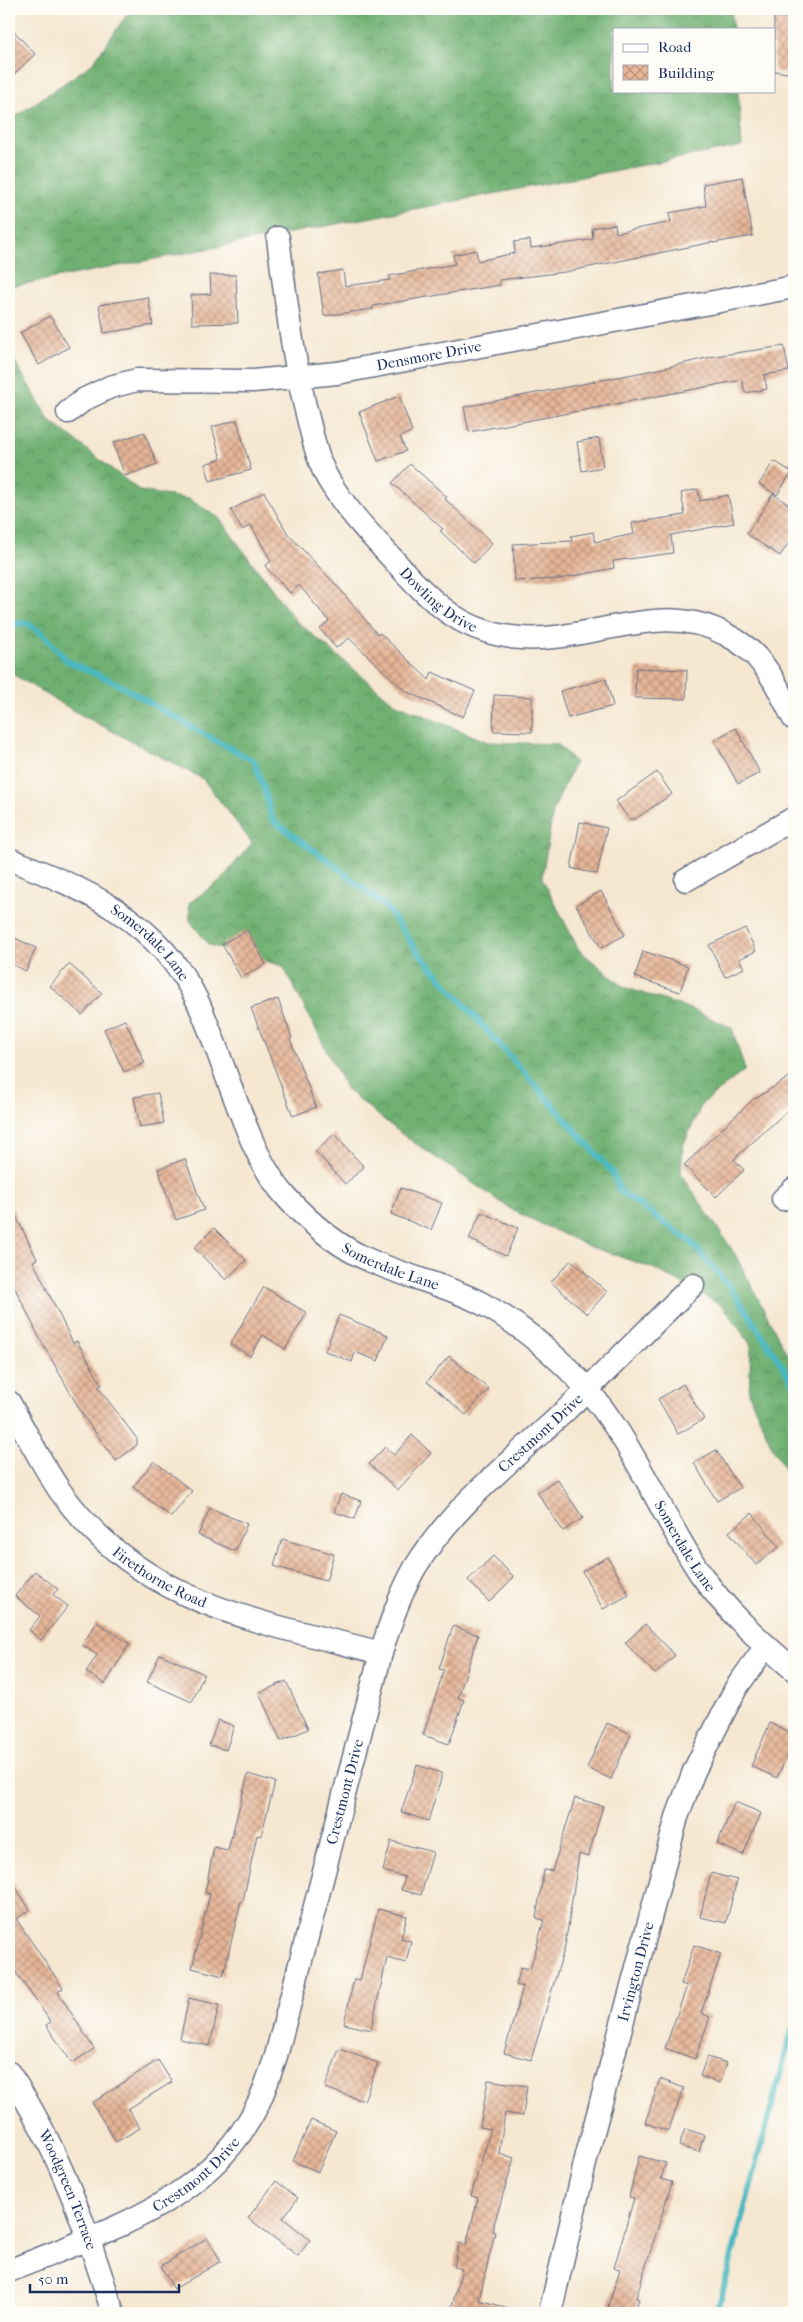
<svg xmlns="http://www.w3.org/2000/svg" width="803" height="2322" font-family="'IM FELL French Canon',serif">
	<defs>
		<pattern id="forest-crowns" width="20" height="18" patternUnits="userSpaceOnUse" patternTransform="scale(1.25)"><rect width="20" height="18" fill="#70b072"/><path d="M2 6a3 3 0 1 1 6 0M12 15a3 3 0 1 1 6 0" fill="none" stroke="#5b9061"/></pattern>
		<pattern id="building-cross-hatch" width="8" height="8" patternUnits="userSpaceOnUse" patternTransform="scale(1.25)"><rect width="8" height="8" fill="#e7b596"/><path d="M0 0l8 8M0 8l8-8" fill="none" stroke="#ba947e"/></pattern>
	</defs>
	<rect width="100%" height="100%" fill="#fdfcf7"/>
	<filter id="ink" filterUnits="userSpaceOnUse"><feTurbulence type="fractalNoise" baseFrequency=".02" numOctaves="2"/><feDisplacementMap in="SourceGraphic" scale="10" xChannelSelector="R" yChannelSelector="G"/><feConvolveMatrix kernelMatrix="1 2 1 2 8 2 1 2 1" color-interpolation-filters="sRGB"/></filter>
	<filter id="wash" filterUnits="userSpaceOnUse"><feTurbulence type="fractalNoise" baseFrequency=".0096" numOctaves="4" result="noise"/><feDisplacementMap in="SourceGraphic" scale="20" xChannelSelector="R" yChannelSelector="G"/><feGaussianBlur stdDeviation="1.12" result="paint"/><feColorMatrix in="noise" values="0 0 0 0 0 0 0 0 0 0 0 0 0 0 0 0 0 1.4 0 .05"/><feComposite in="paint" operator="in"/></filter>
	<g filter="url(#wash)">
		<rect width="100%" height="100%" fill="#f5e7d0"/>
		<g fill="url(#forest-crowns)" stroke="#467068">
			<polygon points="131,9 731,9 733,29 614,29 614,91 738,91 742,146 9,287 9,121 92,64"/>
			<polygon points="9,351 49,420 140,491 189,499 219,518 295,620 394,703 488,742 558,744 575,762 553,811 542,878 579,950 624,987 691,1009 732,1028 745,1070 702,1104 683,1146 681,1174 735,1254 784,1348 794,1362 794,1483 772,1447 749,1394 751,1345 723,1306 655,1269 586,1245 512,1210 403,1135 347,1090 283,966 209,945 190,921 189,903 221,880 252,843 203,779 74,711 9,672"/>
		</g>
		<g fill="none" stroke-linecap="round" stroke-linejoin="round">
			<g stroke="#49b8c0" stroke-width="6">
				<polyline points="9,624 27,623 43,634 67,661 118,684 207,736 254,761 264,789 273,821 329,861 386,907 417,951 612,1172 620,1191 690,1241 733,1291 794,1384"/>
				<polyline points="717,2313 794,2022"/>
			</g>
		</g>
		<g id="blocks">
			<g fill="url(#building-cross-hatch)">
				<polygon points="774,16 794,19 794,74 774,71"/>
				<polygon points="9,26 35,54 9,79"/>
				<polygon points="742,177 753,236 713,243 713,242 565,272 499,280 500,285 373,306 373,309 324,316 318,274 343,270 345,286 390,280 389,276 455,264 453,255 476,250 478,261 515,253 514,242 530,240 531,248 577,242 593,239 592,228 615,224 616,233 671,222 669,213 706,206 703,184"/>
				<polygon points="210,275 236,275 238,323 192,324 191,295 211,294"/>
				<polygon points="148,297 153,325 104,333 99,305"/>
				<polygon points="50,316 69,347 39,365 20,333"/>
				<polygon points="784,346 789,371 764,375 767,389 745,393 742,380 469,432 464,407 664,368 715,356"/>
				<polygon points="399,396 412,431 400,437 406,451 378,461 359,412"/>
				<polygon points="237,420 251,470 210,481 205,464 221,459 212,427"/>
				<polygon points="144,432 157,464 125,476 113,443"/>
				<polygon points="599,438 603,467 582,471 577,442"/>
				<polygon points="774,461 792,472 777,495 759,484"/>
				<polygon points="410,464 447,497 445,499 492,543 474,563 440,531 443,529 392,483"/>
				<polygon points="698,489 700,501 728,495 734,523 671,535 673,553 613,561 614,568 559,579 515,581 513,544 572,541 571,536 593,532 595,542 634,534 632,523 685,515 681,493"/>
				<polygon points="264,492 288,534 337,586 378,635 380,633 429,680 432,672 475,691 463,717 405,691 349,638 336,648 320,629 329,621 299,585 290,593 265,566 271,561 251,525 242,530 231,510"/>
				<polygon points="773,494 794,508 794,535 780,556 747,534"/>
				<polygon points="636,668 687,670 686,699 635,698"/>
				<polygon points="606,679 613,706 568,718 560,691"/>
				<polygon points="494,695 532,697 532,732 493,731"/>
				<polygon points="736,728 760,773 738,784 714,740"/>
				<polygon points="657,772 672,794 635,819 629,819 616,801"/>
				<polygon points="580,822 607,828 597,874 571,868"/>
				<polygon points="601,891 625,935 601,948 576,905"/>
				<polygon points="745,928 756,951 739,959 744,968 725,977 709,945"/>
				<polygon points="247,930 266,964 241,978 222,944"/>
				<polygon points="9,935 36,948 26,971 9,963"/>
				<polygon points="643,951 688,966 680,992 635,977"/>
				<polygon points="69,964 102,993 82,1015 50,986"/>
				<polygon points="278,999 292,1038 290,1039 316,1107 293,1116 251,1008"/>
				<polygon points="125,1020 145,1063 124,1072 104,1029"/>
				<polygon points="794,1074 794,1105 734,1159 744,1170 716,1197 684,1165 754,1098 755,1099"/>
				<polygon points="158,1093 164,1123 140,1127 134,1097"/>
				<polygon points="334,1134 364,1167 345,1184 315,1151"/>
				<polygon points="185,1159 204,1210 176,1220 158,1169"/>
				<polygon points="401,1188 442,1203 431,1230 391,1214"/>
				<polygon points="9,1202 37,1259 33,1261 73,1343 77,1341 102,1385 98,1387 137,1439 137,1445 116,1461 84,1417 41,1341 9,1276"/>
				<polygon points="481,1212 518,1228 506,1256 469,1239"/>
				<polygon points="214,1228 246,1260 226,1280 194,1248"/>
				<polygon points="571,1260 607,1292 587,1314 551,1282"/>
				<polygon points="264,1287 307,1313 285,1349 263,1335 250,1356 230,1344"/>
				<polygon points="339,1315 388,1335 378,1361 355,1352 352,1362 325,1351"/>
				<polygon points="449,1356 489,1389 466,1415 427,1382"/>
				<polygon points="683,1384 704,1419 678,1434 658,1399"/>
				<polygon points="412,1435 431,1453 398,1490 369,1464 385,1447 394,1455"/>
				<polygon points="716,1450 740,1488 717,1501 694,1463"/>
				<polygon points="154,1461 192,1491 171,1517 133,1487"/>
				<polygon points="557,1479 583,1518 563,1531 537,1492"/>
				<polygon points="341,1494 361,1501 355,1519 334,1512"/>
				<polygon points="210,1508 247,1524 235,1551 198,1535"/>
				<polygon points="752,1513 779,1547 756,1565 729,1532"/>
				<polygon points="282,1539 334,1554 326,1581 274,1566"/>
				<polygon points="493,1556 514,1577 489,1602 468,1580"/>
				<polygon points="608,1557 629,1595 603,1609 582,1571"/>
				<polygon points="35,1571 58,1589 53,1595 68,1606 41,1640 29,1630 40,1616 15,1596"/>
				<polygon points="97,1622 130,1644 105,1684 86,1672 97,1655 82,1645"/>
				<polygon points="645,1624 675,1655 655,1674 625,1643"/>
				<polygon points="453,1626 478,1635 458,1698 464,1700 449,1744 423,1735 444,1670 439,1669"/>
				<polygon points="160,1654 204,1674 192,1702 147,1682"/>
				<polygon points="286,1681 308,1729 281,1741 259,1693"/>
				<polygon points="218,1720 234,1726 226,1750 209,1745"/>
				<polygon points="607,1723 631,1734 611,1779 587,1768"/>
				<polygon points="770,1723 794,1734 794,1740 777,1778 751,1766"/>
				<polygon points="417,1765 441,1773 441,1779 428,1821 401,1812"/>
				<polygon points="248,1774 275,1782 261,1836 257,1835 243,1901 241,1901 223,1976 192,1968 210,1894 205,1893 214,1847 228,1850"/>
				<polygon points="575,1798 603,1806 588,1857 579,1854 565,1946 531,2060 504,2053 523,1987 516,1985 521,1967 530,1970 544,1920 536,1918 544,1870 552,1871"/>
				<polygon points="735,1802 761,1813 743,1855 717,1844"/>
				<polygon points="391,1841 433,1852 421,1895 401,1890 405,1877 383,1871"/>
				<polygon points="711,1873 737,1880 726,1923 700,1917"/>
				<polygon points="9,1876 30,1910 16,1919 63,1988 58,1992 94,2049 72,2063 46,2025 51,2022 9,1963"/>
				<polygon points="378,1909 407,1916 401,1938 411,1941 406,1963 387,1958 371,2030 344,2024 354,1979 360,1980"/>
				<polygon points="694,1945 721,1954 701,2013 710,2017 695,2059 665,2048 687,1986 681,1984"/>
				<polygon points="189,1998 219,2005 210,2046 180,2039"/>
				<polygon points="339,2049 378,2063 364,2101 325,2088"/>
				<polygon points="707,2057 727,2063 720,2083 700,2076"/>
				<polygon points="158,2060 172,2082 128,2109 140,2128 116,2142 92,2103"/>
				<polygon points="660,2079 684,2088 668,2131 645,2123"/>
				<polygon points="488,2080 527,2086 523,2116 505,2113 499,2153 514,2158 492,2231 495,2232 479,2300 509,2308 508,2313 450,2313 462,2269 454,2267 459,2243 466,2245 478,2198 471,2196 491,2129 480,2127"/>
				<polygon points="311,2120 336,2131 318,2172 293,2161"/>
				<polygon points="685,2129 704,2135 699,2152 679,2146"/>
				<polygon points="639,2156 666,2163 661,2179 672,2182 636,2298 639,2299 634,2313 606,2313 620,2269 614,2268 634,2198 629,2197"/>
				<polygon points="276,2181 298,2198 283,2218 310,2240 298,2256 248,2218"/>
				<polygon points="207,2238 221,2261 174,2289 161,2266"/>
			</g>
		</g>
	</g>
	<g filter="url(#ink)">
		<use href="#blocks" fill-opacity="0" stroke="#676f86" stroke-width="1"/>
		<g fill="none" stroke-linecap="round" stroke-linejoin="round">
			<g stroke="#676f86" stroke-width="25">
				<g id="street">
					<path id="s1" d="M278,238C286,300 293,362 309,422C314,443 319,466 331,484C350,515 376,540 400,567C435,606 466,634 521,638C590,643 659,599 725,634C739,641 754,652 763,665C776,680 784,701 794,719"/>
					<path id="s2" d="M68,412L85,399L110,387L137,380L253,381L337,373L794,287"/>
					<path id="s3" d="M9,859C87,890 158,920 197,1000C210,1028 220,1059 231,1088C246,1126 259,1167 287,1198C311,1224 338,1247 371,1261C407,1277 446,1285 481,1303C513,1320 540,1342 566,1367C627,1424 654,1504 700,1573C726,1611 760,1641 794,1670"/>
					<polyline points="686,880 794,818"/>
					<polyline points="783,1199 794,1189"/>
					<path id="s4" d="M9,1402C25,1431 41,1463 60,1491C142,1605 255,1620 381,1653"/>
					<path id="s5" d="M9,2073C58,2146 87,2230 113,2313"/>
					<path id="s6" d="M9,2271C95,2235 196,2207 248,2122C261,2102 268,2079 276,2056L381,1653C390,1623 400,1593 416,1566C454,1505 514,1459 566,1410C609,1369 650,1327 693,1285"/>
					<path id="s7" d="M550,2313L587,2155L677,1817L694,1771L736,1688L766,1646"/>
				</g>
			</g>
			<use href="#street" stroke="#fff" stroke-width="22"/>
		</g>
	</g>
	<g text-anchor="middle" dominant-baseline="central" stroke-width="4.5" stroke-linejoin="round" paint-order="stroke">
		<g font-size="15" fill="#1b2f5e" stroke="#fdfcf7">
			<text stroke="none"><textPath href="#s2" startOffset="371">Densmore Drive</textPath></text>
			<text stroke="none"><textPath href="#s1" startOffset="412">Dowling Drive</textPath></text>
			<text stroke="none"><textPath href="#s3" startOffset="166">Somerdale Lane</textPath></text>
			<text stroke="none"><textPath href="#s3" startOffset="586">Somerdale Lane</textPath></text>
			<text stroke="none"><textPath href="#s6" startOffset="1052">Crestmont Drive</textPath></text>
			<text stroke="none"><textPath href="#s3" startOffset="1006">Somerdale Lane</textPath></text>
			<text stroke="none"><textPath href="#s4" startOffset="236">Firethorne Road</textPath></text>
			<text stroke="none"><textPath href="#s6" startOffset="632">Crestmont Drive</textPath></text>
			<text stroke="none"><textPath href="#s7" startOffset="352">Irvington Drive</textPath></text>
			<text stroke="none"><textPath href="#s6" startOffset="212">Crestmont Drive</textPath></text>
			<text stroke="none"><textPath href="#s5" startOffset="131">Woodgreen Terrace</textPath></text>
		</g>
	</g>
	<rect width="803" height="2322" fill="none" stroke="#fdfcf7" stroke-width="30"/>
	<rect x="613" y="28" width="162" height="65" fill="#fdfcf7" stroke="#a3aaba"/>
	<rect x="623" y="44" width="25" height="8" fill="#ffffff" stroke="#a3aaba"/>
	<text x="658" y="52" font-size="15" fill="#1b2f5e">Road</text>
	<rect x="623" y="65" width="25" height="15" fill="url(#building-cross-hatch)" stroke="#a3aaba"/>
	<text x="658" y="78" font-size="15" fill="#1b2f5e">Building</text>
	<path d="M30 2284v8h149v-8" fill="none" stroke="#1b2f5e" stroke-width="2.5"/>
	<text x="38" y="2284" font-size="15" fill="#1b2f5e" stroke="#fdfcf7" stroke-width="4" paint-order="stroke">50 m</text>
</svg>
